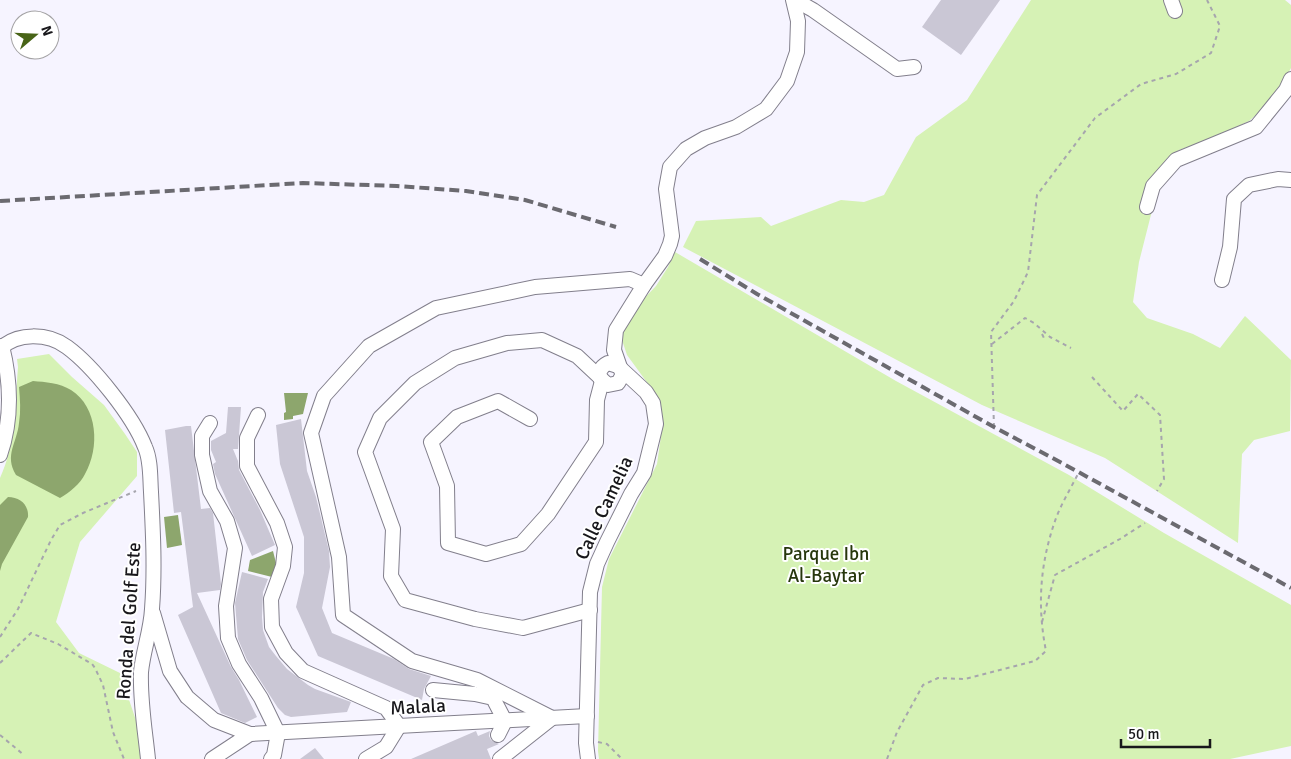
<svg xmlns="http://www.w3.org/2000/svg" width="1291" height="759" font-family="Signika,sans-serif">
	<rect width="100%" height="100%" fill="#f6f4ff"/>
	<g fill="#d6f2b5">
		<polygon points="1031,0 1285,0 1291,5 1291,68 1282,85 1264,108 1249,121 1213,138 1179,150 1170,157 1157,191 1139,262 1133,302 1147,318 1193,334 1220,348 1245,316 1291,360 1290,431 1254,440 1242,454 1238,543 1105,458 982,405 683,247 696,221 761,217 771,226 841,200 864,202 884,195 916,137 967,100"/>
		<polygon points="675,252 896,381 1069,475 1164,533 1291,605 1291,746 1230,759 599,759 598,751 602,587 609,559 657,464 663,422 660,406 654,392 627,355 622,340 622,333 634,309 656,286 668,267"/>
		<path d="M49,354L72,377L104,405L125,434L137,452V476L80,542L56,622L79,653L120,673L147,753V759H0V478C16,444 15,403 18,367L17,359Z"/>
	</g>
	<g fill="#8da66d">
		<path d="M33,381C45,382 60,383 71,390C98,407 100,448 85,474C80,484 70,492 60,498L16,475C4,455 17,443 19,423C21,411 20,399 19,387Z"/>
		<polygon points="284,393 308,393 303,414 293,416 293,419 284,420 284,413 286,412"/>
		<path d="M8,497C20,497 29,505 28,517L2,564L0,571V505Z"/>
		<polygon points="178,515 182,545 167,548 164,517"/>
		<polygon points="273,551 276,563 272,577 248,571 250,560"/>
	</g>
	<g fill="#cac7d5">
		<polygon points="941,0 1000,0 961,55 922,27"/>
		<polygon points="228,407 241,407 238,449 233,449 238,461 239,470 260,510 275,545 252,556 215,474 213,464 216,462 211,450 211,441 226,433"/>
		<polygon points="301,419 307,471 316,497 329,551 330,567 322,608 332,633 394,659 409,669 431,676 424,689 422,700 318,656 296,607 304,573 304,537 280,464 276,425"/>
		<polygon points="186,426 191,426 201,509 210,508 213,513 221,584 220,590 197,593 231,667 239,680 257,717 245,723 221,713 178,615 193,607 181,512 174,513 165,430"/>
		<polygon points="242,572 268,579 263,592 262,617 263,630 269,647 276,656 287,669 308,685 315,689 351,702 347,712 291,717 285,715 278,708 247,660 238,639 235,603"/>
		<polygon points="476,731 478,736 490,731 489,736 491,740 499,744 487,749 491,759 411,759"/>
		<polygon points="315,748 324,759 300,759"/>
	</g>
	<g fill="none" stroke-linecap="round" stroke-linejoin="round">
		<g stroke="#827f8c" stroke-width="16">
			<g id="minor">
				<polyline points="1171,0 1175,11"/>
				<polyline points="795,6 804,5 813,10 897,69 914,67"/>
				<polyline points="1147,207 1153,186 1176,160 1256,127 1286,90 1291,79"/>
				<polyline points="1222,280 1230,247 1234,199 1249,185 1278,179 1291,180"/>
				<path d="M0,349C17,332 48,333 67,347C93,366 133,416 145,447C151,460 150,478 151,492C153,531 155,570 152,609C151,630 143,651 141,672C140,702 145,730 148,759"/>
				<polyline points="258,415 247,438 247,466 277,523 285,547 283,566 271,599 272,627 286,653 303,671 386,708 399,726 386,747 366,759"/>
				<polyline points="530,419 498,401 457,417 431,442 447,486 448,543 486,554 521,544 548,514 596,442 597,400 602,381"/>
				<polyline points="210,423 202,436 202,455 210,491 227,521 235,548 226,606 228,638 239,664 261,698 278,733 274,755 271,759"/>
				<path d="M0,455C12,420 11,382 2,346"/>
				<polyline points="590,610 523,628 475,619 405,600 391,576 393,529 365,452 380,418 415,383 455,358 507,343 542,340 577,356 608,385 618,383 622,376 622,373 614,350 616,330 644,285 665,256 670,244 672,236 666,189 670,167 686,149 705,138 736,127 766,109 787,81 797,52 798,21 793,0"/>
				<polyline points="153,613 170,671 187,697 214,720 250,734 212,759"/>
				<polyline points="433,690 475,694 493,698 505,721 498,735"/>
				<polyline points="250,734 587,716"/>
				<polyline points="500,759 552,718 477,680 412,661 343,615 339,557 311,433 324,396 369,346 436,308 535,287 630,279 644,285"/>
				<path d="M588,759L586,743L590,592L597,564L607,542L631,494L644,473L656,424L653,403L646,392L618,366L608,363C600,367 597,374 602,381"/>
			</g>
		</g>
		<g stroke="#a6a5ad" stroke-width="2" stroke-dasharray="4 4" stroke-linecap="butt">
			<polyline points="1042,334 1044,338"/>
			<polyline points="992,344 1025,318 1034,323 1050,337 1071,348"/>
			<polyline points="1092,377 1123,411 1138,394 1160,415 1164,479 1157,491"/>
			<polyline points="994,427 991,332 1014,301 1028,272 1037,195 1095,118 1141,84 1176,74 1211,53 1220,26 1207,0"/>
			<polyline points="1042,622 1055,575 1120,539 1145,523"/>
			<polyline points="0,637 18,609 51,540 60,525 83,513 136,491"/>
			<polyline points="0,663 31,633 58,644 92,664 95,668 103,685 113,732 124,759"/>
			<polyline points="0,735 24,755"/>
			<polyline points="598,742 607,744 622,759"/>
			<path d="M887,759L897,732L923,685L938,678L965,679L1035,661L1046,651C1037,606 1040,564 1055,521C1061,504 1071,488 1079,472"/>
		</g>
		<use href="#minor" stroke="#fff" stroke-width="14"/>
		<g stroke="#6b6a70" stroke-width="4" stroke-dasharray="10 5" stroke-linecap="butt">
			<polyline points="0,201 303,183 397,186 466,191 525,200 616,227"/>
			<polyline points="700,259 757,294 994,427 1060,462 1291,588"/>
		</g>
	</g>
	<g text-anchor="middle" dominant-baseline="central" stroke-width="4" stroke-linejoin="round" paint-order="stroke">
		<g font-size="19" fill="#18171b" stroke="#fff">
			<text transform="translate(604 508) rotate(-65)">Calle Camelia</text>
			<text transform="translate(129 621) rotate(-86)">Ronda del Golf Este</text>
			<text transform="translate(418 707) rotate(-3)">Malala</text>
		</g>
		<g font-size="19" fill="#27370c" stroke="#fff">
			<text x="826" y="554">Parque Ibn<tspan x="826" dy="22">Al-Baytar</tspan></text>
		</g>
	</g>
	<g transform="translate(35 35) rotate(71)"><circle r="24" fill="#ffffff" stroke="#a3a2a4"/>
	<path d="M0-4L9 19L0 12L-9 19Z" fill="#486417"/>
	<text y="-8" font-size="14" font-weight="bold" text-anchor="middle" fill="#18171b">N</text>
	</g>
	<path d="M1121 739v8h89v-8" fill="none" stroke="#18171b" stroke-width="2.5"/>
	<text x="1128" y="739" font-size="15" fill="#18171b" stroke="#ffffff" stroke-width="4" paint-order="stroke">50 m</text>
</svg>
